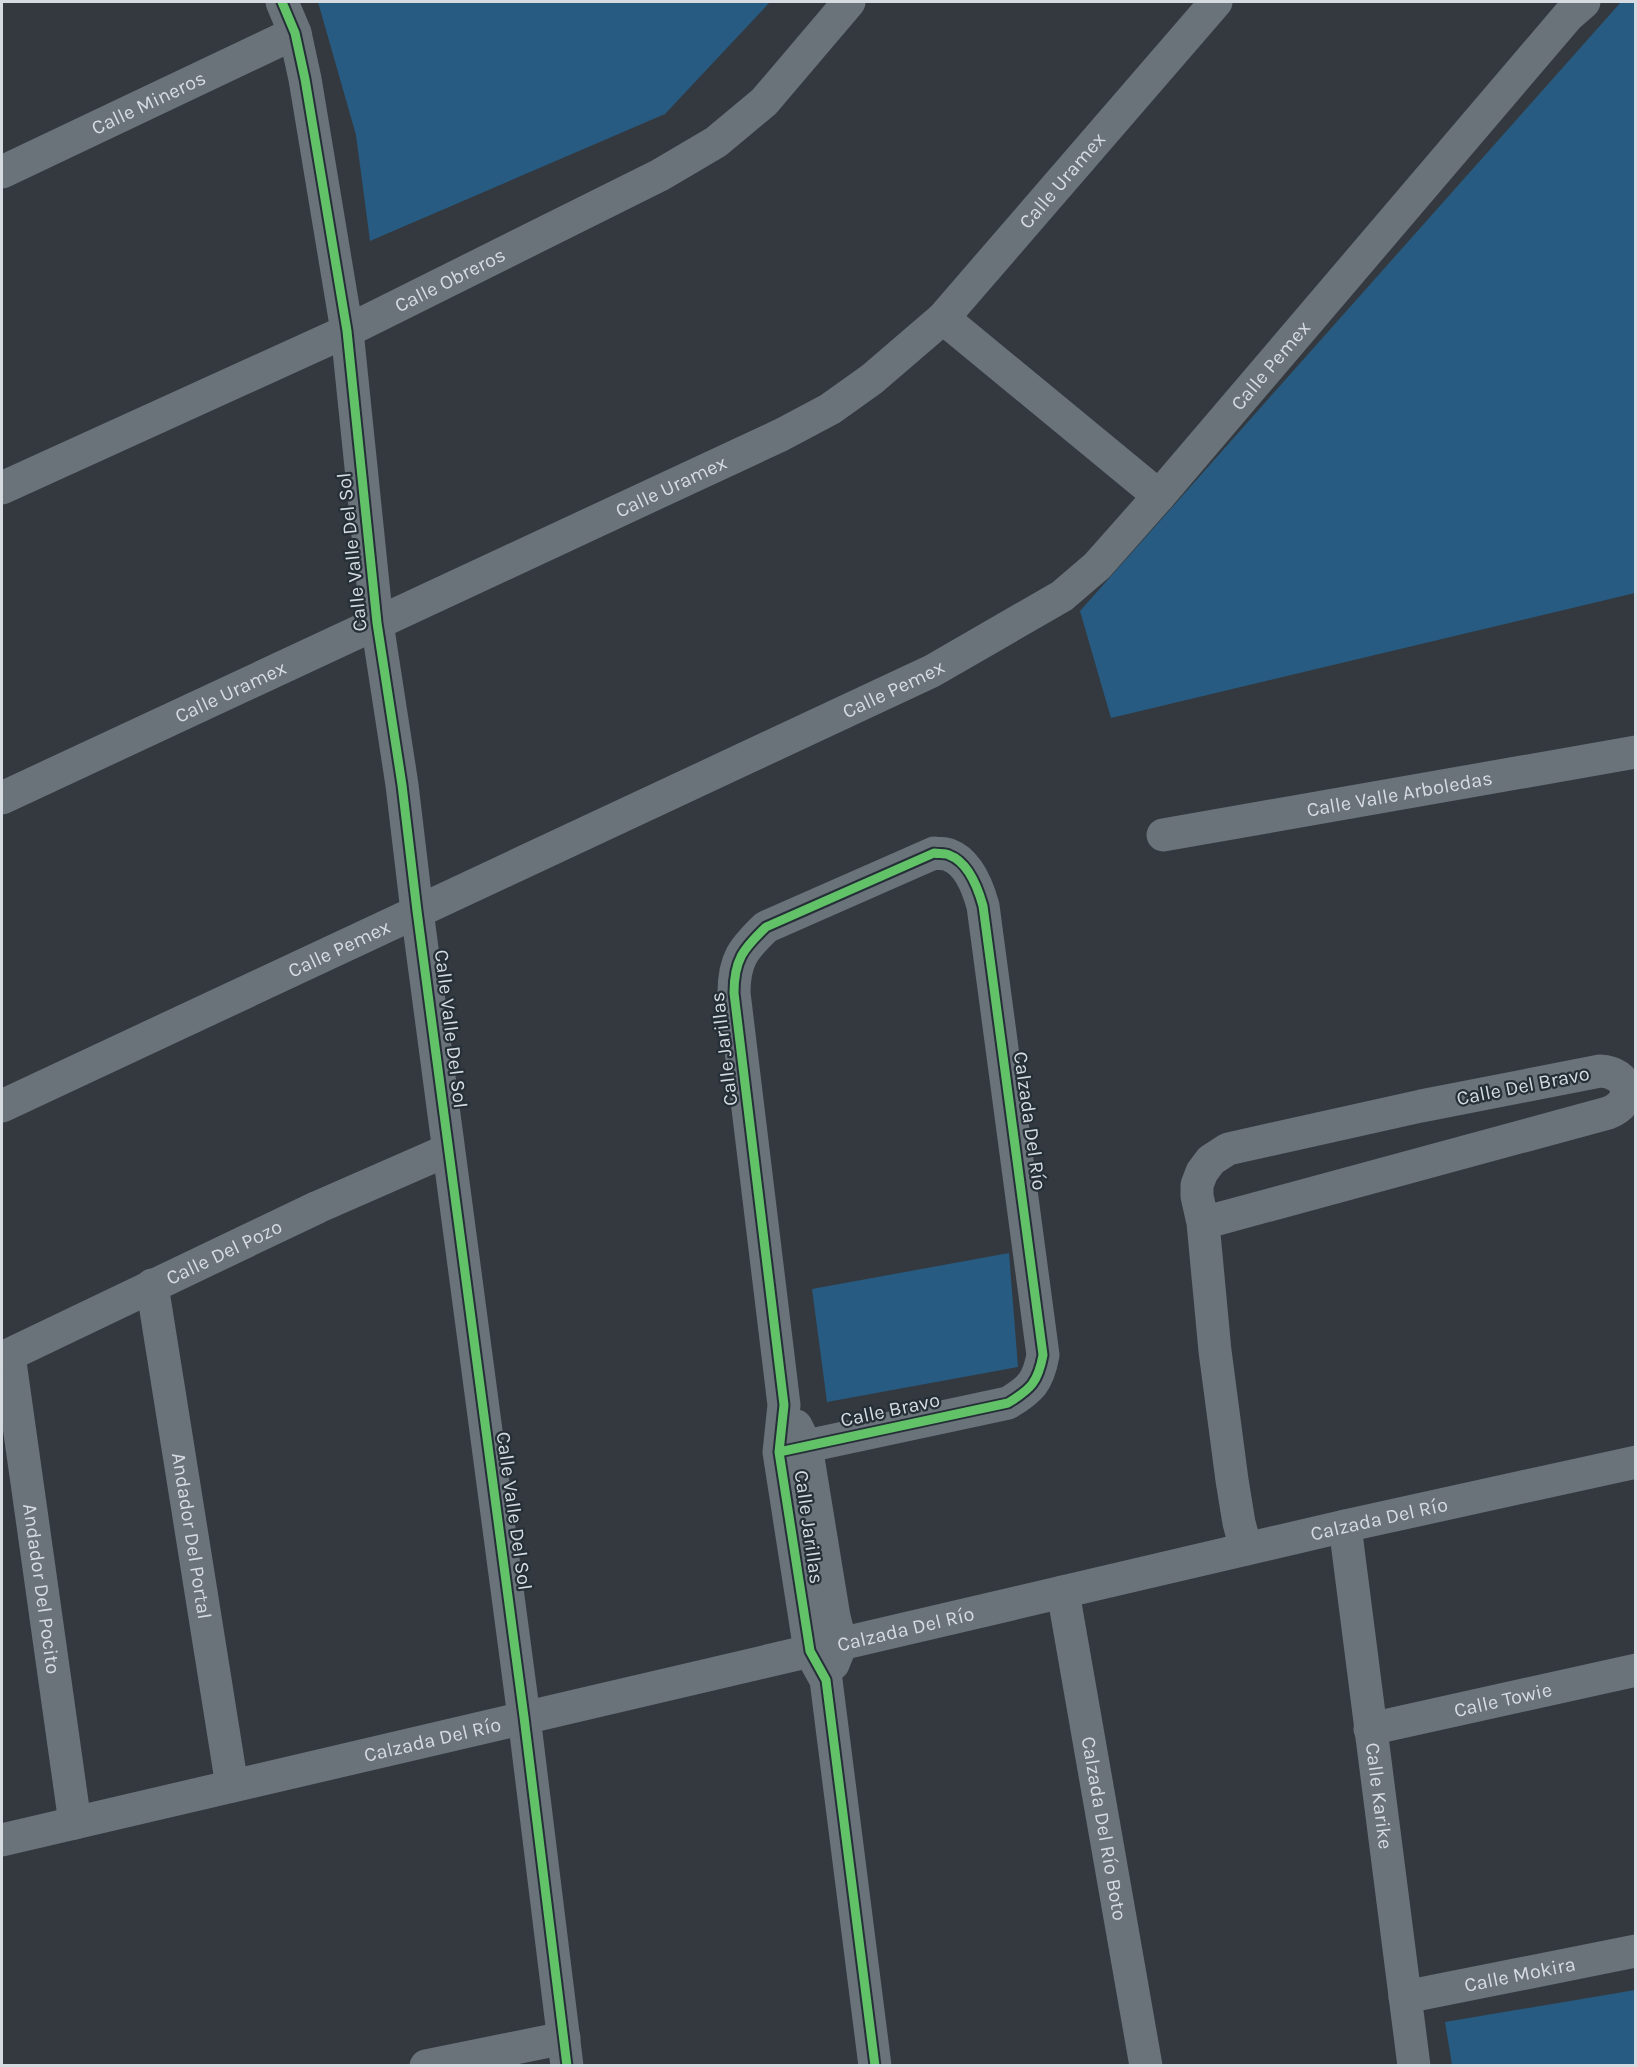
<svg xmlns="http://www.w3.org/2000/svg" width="1637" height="2067" font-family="Karla,sans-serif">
	<rect width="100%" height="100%" fill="#33393e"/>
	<g fill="#285b82">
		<polygon points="318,2 770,2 665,114 370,241 356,135"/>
		<polygon points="1621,2 1636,2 1635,593 1111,718 1080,611"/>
		<polygon points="1009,1253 1018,1367 827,1402 812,1289"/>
		<polygon points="1635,1990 1635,2065 1452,2065 1445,2022"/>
	</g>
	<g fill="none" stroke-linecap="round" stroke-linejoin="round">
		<g stroke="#6a727a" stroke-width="33">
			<polyline points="282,2 295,33 305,79 347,331 377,623 402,785 417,911 524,1717 567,2066"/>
			<path id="s1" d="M2,172L295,33"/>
			<polyline points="943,318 1159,496"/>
			<path id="s2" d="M2,488L347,331L660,175L716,142L764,102L849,2"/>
			<path id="s3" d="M2,798L781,435L830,409L872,379L943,318L1216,2"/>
			<path id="s4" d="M1163,835L1636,752"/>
			<path id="s5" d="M2,1106L932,671L1062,596L1097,566L1159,496L1568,16L1584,2"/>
			<path d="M1203,1223L1608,1113C1637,1102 1630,1072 1600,1071L1421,1106L1228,1149L1211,1160L1202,1172L1197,1185V1196L1203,1223L1215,1351L1232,1480L1239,1523L1246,1549"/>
			<path id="s6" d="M152,1285L232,1786"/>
			<path id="s7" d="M9,1355L75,1823"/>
			<path id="s8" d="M2,1358L318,1207L448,1150"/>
			<polyline points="796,1426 806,1446 834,1617 841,1644 833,1664"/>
			<path d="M779,1452L1008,1403C1031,1389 1038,1382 1043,1355L983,906C978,888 968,862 949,855C945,853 939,854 934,853L766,927C743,949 734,960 734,993L784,1405L779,1452L810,1651L826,1680L875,2066"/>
			<path id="s9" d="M1345,1526L1414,2066"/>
			<path id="s10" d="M1063,1592L1146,2066"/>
			<path id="s11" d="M1370,1729L1636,1670"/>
			<path id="s12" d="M2,1840L1345,1526L1636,1462"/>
			<path id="s13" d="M1405,1997L1636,1951"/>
			<polyline points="426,2066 564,2038"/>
		</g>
		<g stroke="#252f37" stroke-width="13">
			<g id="cycleway">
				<polyline points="282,2 295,33 305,79 347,331 377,623 402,785 417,911 524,1717 567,2066"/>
				<path d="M779,1452L1008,1403C1031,1389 1038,1382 1043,1355L983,906C978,888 968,862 949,855C945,853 939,854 934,853L766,927C743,949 734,960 734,993L784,1405L779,1452L810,1651L826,1680L875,2066"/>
			</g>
		</g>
		<use href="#cycleway" stroke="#61c268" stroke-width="9"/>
	</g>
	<g text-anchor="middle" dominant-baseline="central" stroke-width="4.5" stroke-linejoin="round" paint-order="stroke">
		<g font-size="20" fill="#d5dbe0" stroke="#252f37">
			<text stroke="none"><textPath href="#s1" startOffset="162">Calle Mineros</textPath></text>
			<text stroke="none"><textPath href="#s3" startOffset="1242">Calle Uramex</textPath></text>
			<text stroke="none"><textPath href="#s2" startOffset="494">Calle Obreros</textPath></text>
			<text stroke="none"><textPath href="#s5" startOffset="1488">Calle Pemex</textPath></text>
			<text stroke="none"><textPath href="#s3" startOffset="738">Calle Uramex</textPath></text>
			<text transform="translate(352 552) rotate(-96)">Calle Valle Del Sol</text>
			<text stroke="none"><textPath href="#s5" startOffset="984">Calle Pemex</textPath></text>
			<text stroke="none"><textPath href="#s3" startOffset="252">Calle Uramex</textPath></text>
			<text stroke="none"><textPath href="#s4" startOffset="240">Calle Valle Arboledas</textPath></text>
			<text stroke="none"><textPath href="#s5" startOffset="372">Calle Pemex</textPath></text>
			<text transform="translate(451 1029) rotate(83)">Calle Valle Del Sol</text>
			<text transform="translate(724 1049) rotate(-97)">Calle Jarillas</text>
			<text transform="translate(1523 1086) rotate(-11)">Calle Del Bravo</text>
			<text transform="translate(1030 1121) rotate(82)">Calzada Del Río</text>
			<text stroke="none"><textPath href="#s8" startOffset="246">Calle Del Pozo</textPath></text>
			<text transform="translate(890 1410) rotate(-12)">Calle Bravo</text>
			<text transform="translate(514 1511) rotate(82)">Calle Valle Del Sol</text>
			<text stroke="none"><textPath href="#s12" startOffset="1414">Calzada Del Río</textPath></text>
			<text transform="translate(809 1527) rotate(82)">Calle Jarillas</text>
			<text stroke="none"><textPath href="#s6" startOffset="254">Andador Del Portal</textPath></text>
			<text stroke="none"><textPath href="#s7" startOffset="236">Andador Del Pocito</textPath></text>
			<text stroke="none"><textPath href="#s12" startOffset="928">Calzada Del Río</textPath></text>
			<text stroke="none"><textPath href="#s11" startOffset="136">Calle Towie</textPath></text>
			<text stroke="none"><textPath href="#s12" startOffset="442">Calzada Del Río</textPath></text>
			<text stroke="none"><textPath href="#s9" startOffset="272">Calle Karike</textPath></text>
			<text stroke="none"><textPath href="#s10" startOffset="240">Calzada Del Río Boto</textPath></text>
			<text stroke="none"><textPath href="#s13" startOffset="117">Calle Mokira</textPath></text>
		</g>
	</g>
	<rect width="1637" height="2067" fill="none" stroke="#d5dbe0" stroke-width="6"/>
</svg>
